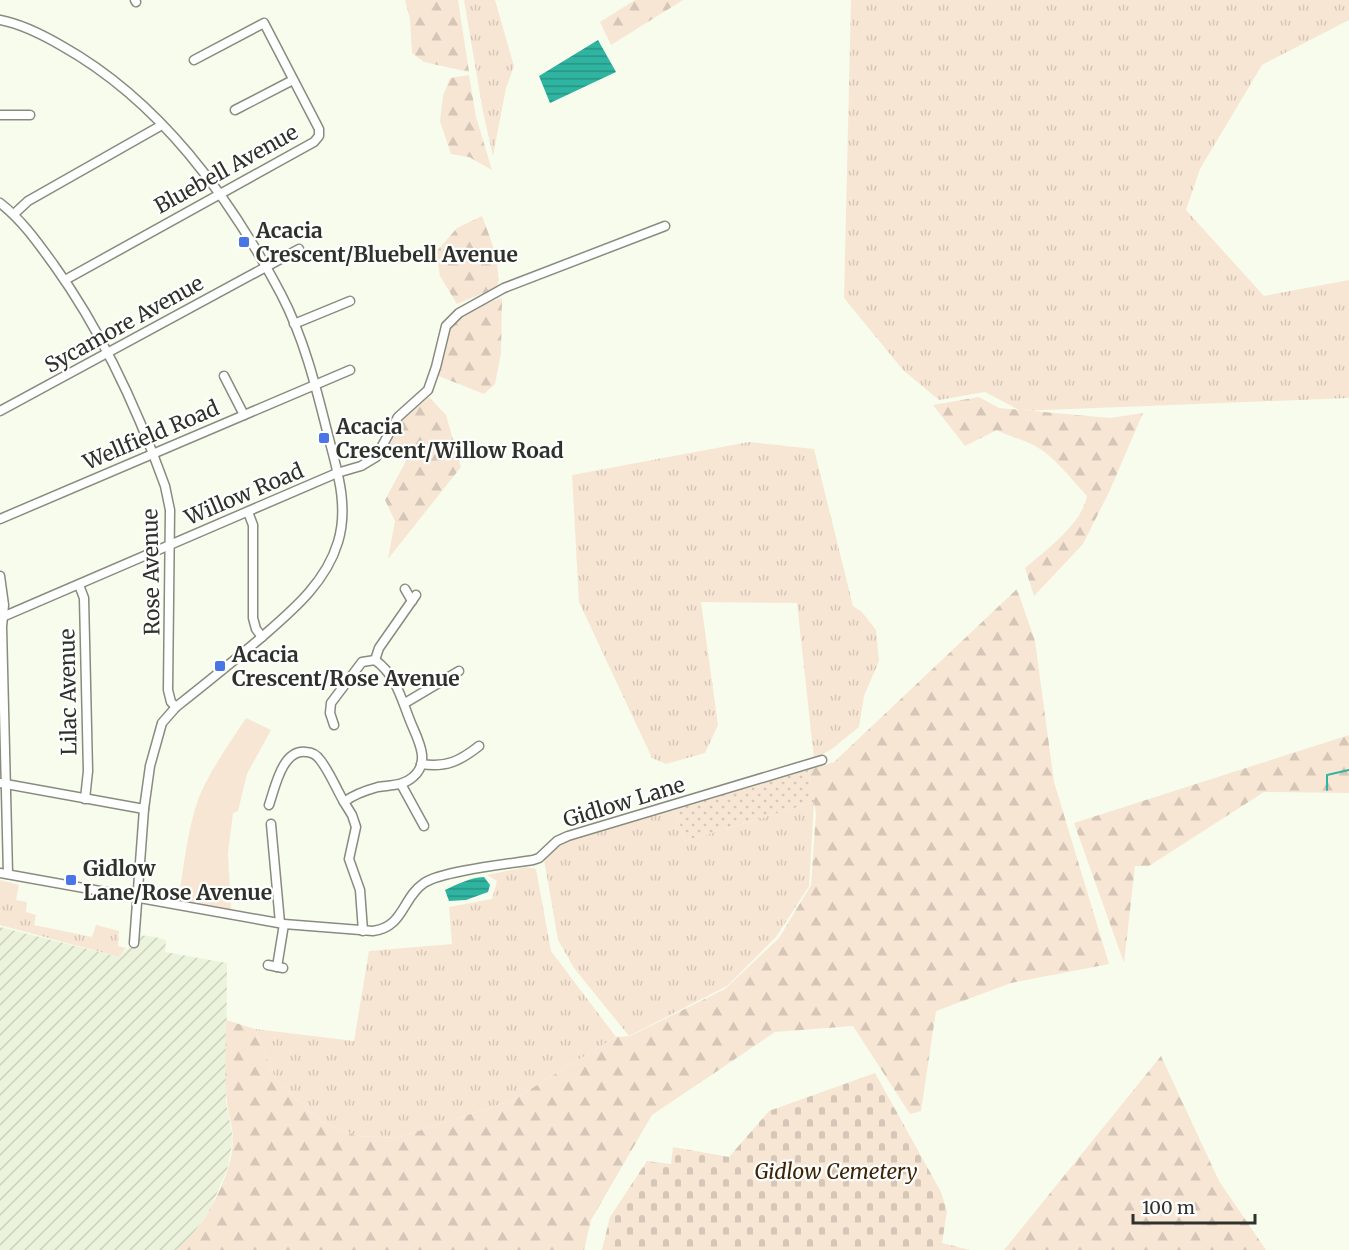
<svg xmlns="http://www.w3.org/2000/svg" width="1349" height="1250" font-family="Merriweather,serif">
	<defs>
		<pattern id="industrial-furrows" width="10" height="10" patternUnits="userSpaceOnUse" patternTransform="scale(1.5)"><rect width="10" height="10" fill="#ebf3dc"/><path d="M-1 1l2-2M0 10L10 0M9 11l2-2" fill="none" stroke="#cad1bd"/></pattern>
		<pattern id="grass-tufts" width="24" height="20" patternUnits="userSpaceOnUse" patternTransform="scale(1.5)"><rect width="24" height="20" fill="#f8e6d5"/><path d="M3 7l-1-3M5 7V3M7 7l1-3M15 17l-1-3M17 17v-4M19 17l1-3" fill="none" stroke="#d5c6b7"/></pattern>
		<pattern id="forest-firs" width="22" height="20" patternUnits="userSpaceOnUse" patternTransform="scale(1.5)"><rect width="22" height="20" fill="#f8e6d5"/><path d="M5 1l3.5 6h-7zM16 11l3.5 6h-7z" fill="#d5c6b7"/></pattern>
		<pattern id="cemetery-stones" width="16" height="16" patternUnits="userSpaceOnUse" patternTransform="scale(1.5)"><rect width="16" height="16" fill="#f8e6d5"/><path d="M2 7V4a2 2 0 0 1 4 0v3zM10 15v-3a2 2 0 0 1 4 0v3z" fill="#d5c6b7"/></pattern>
		<pattern id="garden-dots" width="8" height="8" patternUnits="userSpaceOnUse" patternTransform="scale(1.5)"><rect width="8" height="8" fill="#f8e6d5"/><path d="M2 2h.1M6 6h.1" fill="none" stroke="#d5c6b7" stroke-width="1.8" stroke-linecap="round"/></pattern>
		<pattern id="water-rules" width="6" height="5" patternUnits="userSpaceOnUse" patternTransform="scale(1.5)"><rect width="6" height="5" fill="#2eb4a0"/><path d="M0 2.5h6" fill="none" stroke="#289383"/></pattern>
	</defs>
	<rect width="100%" height="100%" fill="#f7fced"/>
	<polygon fill="url(#industrial-furrows)" points="0,927 119,957 134,943 138,935 155,937 166,940 165,952 227,963 226,1102 233,1139 227,1170 210,1209 189,1240 176,1250 0,1250"/>
	<g fill="url(#grass-tufts)">
		<polygon points="464,0 495,0 514,66 506,88 493,156 483,112"/>
		<polygon points="851,0 1349,0 1349,20 1262,65 1200,169 1186,210 1264,296 1349,280 1349,398 1021,411 985,392 939,400 903,370 844,298"/>
		<polygon points="749,442 814,449 853,606 862,612 876,630 879,661 864,696 859,727 832,749 814,759 797,603 701,602 718,725 705,753 666,764 652,758 579,602 572,475"/>
		<polygon points="814,802 809,886 776,937 727,986 629,1036 574,968 558,940 544,859 550,849 565,842 675,808 685,841"/>
		<polygon points="526,867 536,869 551,951 616,1037 511,1101 397,1138 357,1136 320,1121 276,1080 255,1029 354,1041 369,951 452,944 449,907 492,899 497,881 487,875"/>
		<polygon points="0,880 19,885 16,900 27,902 26,912 36,915 34,925 92,937 96,925 119,931 118,946 126,948 119,957 0,925"/>
	</g>
	<g fill="url(#forest-firs)">
		<polygon points="405,0 458,0 469,72 424,62 412,53 410,19"/>
		<polygon points="635,0 683,0 611,45 600,22"/>
		<polygon points="469,75 476,117 492,170 469,157 451,154 440,121 443,96 450,78"/>
		<path d="M482,216C491,240 500,261 498,287L457,304L440,276L436,252L457,228Z"/>
		<path d="M502,298L501,353L495,384L484,394L436,375C440,360 442,339 452,326C463,312 485,304 502,298Z"/>
		<polygon points="429,397 446,415 461,467 388,559 395,521 385,500 407,459 390,444 399,423"/>
		<path d="M979,397L999,408L1110,418L1143,413L1110,490L1083,544L1034,596L1025,568C1046,550 1082,524 1087,496C1074,482 1055,458 1040,449C1025,439 1011,438 997,430L965,446L933,405Z"/>
		<path d="M1017,589L1035,641L1054,782L1109,964L1011,983L936,1011L921,1111L910,1114L853,1026L775,1032L652,1115L591,1220L584,1250H176C204,1229 233,1174 233,1139C233,1127 228,1114 227,1102C224,1075 226,1047 226,1020L255,1029L276,1080L320,1121L357,1136L397,1138L511,1101L616,1037L630,1036L725,989L779,938L811,885L816,813L808,770L834,762Z"/>
		<polygon points="1349,735 1349,793 1264,792 1149,866 1135,866 1124,963 1074,823"/>
		<polygon points="1161,1056 1219,1181 1266,1250 1004,1250"/>
	</g>
	<polygon fill="url(#cemetery-stones)" points="875,1073 941,1192 947,1211 942,1243 970,1250 602,1250 610,1217 647,1161 671,1164 673,1147 729,1157 769,1111"/>
	<path fill="#f8e6d5" d="M246,718L271,730L247,774L238,811L233,813L228,853L231,910L178,901C184,867 187,830 199,797C211,769 229,744 246,718Z"/>
	<polygon fill="url(#garden-dots)" points="808,770 814,802 685,841 675,808"/>
	<g fill="url(#water-rules)">
		<polygon points="598,40 616,72 550,103 539,76"/>
		<path d="M484,877L490,885L488,892L466,900L449,901L445,890C458,884 469,878 484,877Z"/>
	</g>
	<g fill="none" stroke-linecap="round" stroke-linejoin="round">
		<polyline stroke="#2eb4a0" stroke-width="2" points="1327,790 1327,775 1349,770"/>
		<g stroke="#878c7f" stroke-width="11">
			<g id="street">
				<polyline points="135,0 136,2"/>
				<path d="M0,20C22,24 43,35 62,46C160,101 229,196 281,294C304,338 316,387 328,435C337,470 349,506 338,542C326,582 294,609 263,636C235,660 205,684 176,707L162,723L150,766L144,809L134,943"/>
				<polyline points="235,110 293,80"/>
				<polyline points="0,115 30,115"/>
				<path d="M0,203C22,220 38,243 54,265C103,333 137,408 165,486L170,510L168,690L171,702L176,707"/>
				<polyline points="14,214 28,201 162,125"/>
				<polyline points="65,280 314,142 319,136 319,129 264,23 194,60"/>
				<polyline points="294,324 350,301"/>
				<polyline points="224,376 244,415"/>
				<polyline points="0,411 299,249"/>
				<polyline points="248,512 253,525 253,618 256,629 262,637"/>
				<polyline points="0,519 350,370"/>
				<polyline points="0,576 4,605 2,627 8,874"/>
				<polyline points="79,585 84,598 88,771 85,799"/>
				<polyline points="405,589 412,601"/>
				<polyline points="0,618 337,473 361,466 376,457 398,417 428,390 436,367 446,326 459,313 504,288 665,226"/>
				<polyline points="375,660 379,648 416,595"/>
				<polyline points="405,703 459,671"/>
				<path d="M334,725L330,713L331,703L362,662L375,660C397,676 401,699 411,723C418,740 431,762 413,777C403,786 390,785 378,787C367,790 353,795 344,802L352,815L356,827L349,859L360,890L363,931"/>
				<path d="M421,764C446,768 460,761 479,746"/>
				<polyline points="0,783 144,809"/>
				<polyline points="401,784 424,826"/>
				<path d="M269,805C275,788 282,749 306,752C312,752 317,755 321,761C330,773 336,788 344,802"/>
				<polyline points="271,824 280,923"/>
				<path d="M0,873L284,924L373,931C404,927 402,898 424,883C442,871 508,864 533,860L539,858L557,841L568,836L822,760"/>
				<polyline points="268,965 283,968"/>
				<polyline points="277,967 284,924"/>
			</g>
		</g>
		<use href="#street" stroke="#fff" stroke-width="8"/>
	</g>
	<g fill="#4a75e7" stroke="#fff" stroke-width="2">
		<rect x="238" y="236" width="12" height="12" rx="3"/>
		<rect x="318" y="432" width="12" height="12" rx="3"/>
		<rect x="214" y="660" width="12" height="12" rx="3"/>
		<rect x="65" y="874" width="12" height="12" rx="3"/>
	</g>
	<g text-anchor="middle" dominant-baseline="central" stroke-width="4.5" stroke-linejoin="round" paint-order="stroke">
		<g font-size="21" fill="#2f312b" stroke="#fff">
			<text transform="translate(226 169) rotate(-29)">Bluebell Avenue</text>
			<text transform="translate(124 324) rotate(-29)">Sycamore Avenue</text>
			<text transform="translate(151 435) rotate(-23)">Wellfield Road</text>
			<text transform="translate(244 494) rotate(-23)">Willow Road</text>
			<text transform="translate(151 572) rotate(-91)">Rose Avenue</text>
			<text transform="translate(68 692) rotate(-91)">Lilac Avenue</text>
			<text transform="translate(624 802) rotate(-17)">Gidlow Lane</text>
		</g>
		<g font-size="21" font-weight="bold" fill="#2f312b" stroke="#fff" text-anchor="start">
			<text x="256" y="230">Acacia<tspan x="256" dy="24">Crescent/Bluebell Avenue</tspan></text>
			<text x="336" y="426">Acacia<tspan x="336" dy="24">Crescent/Willow Road</tspan></text>
			<text x="232" y="654">Acacia<tspan x="232" dy="24">Crescent/Rose Avenue</tspan></text>
			<text x="83" y="868">Gidlow<tspan x="83" dy="24">Lane/Rose Avenue</tspan></text>
		</g>
		<g font-size="21" font-style="italic" fill="#3d2405" stroke="#fff">
			<text x="836" y="1171">Gidlow Cemetery</text>
		</g>
	</g>
	<path d="M1133 1214v9h122v-9" fill="none" stroke="#2f312b" stroke-width="3"/>
	<text x="1142" y="1214" font-size="18" fill="#2f312b" stroke="#ffffff" stroke-width="4.5" paint-order="stroke">100 m</text>
</svg>
